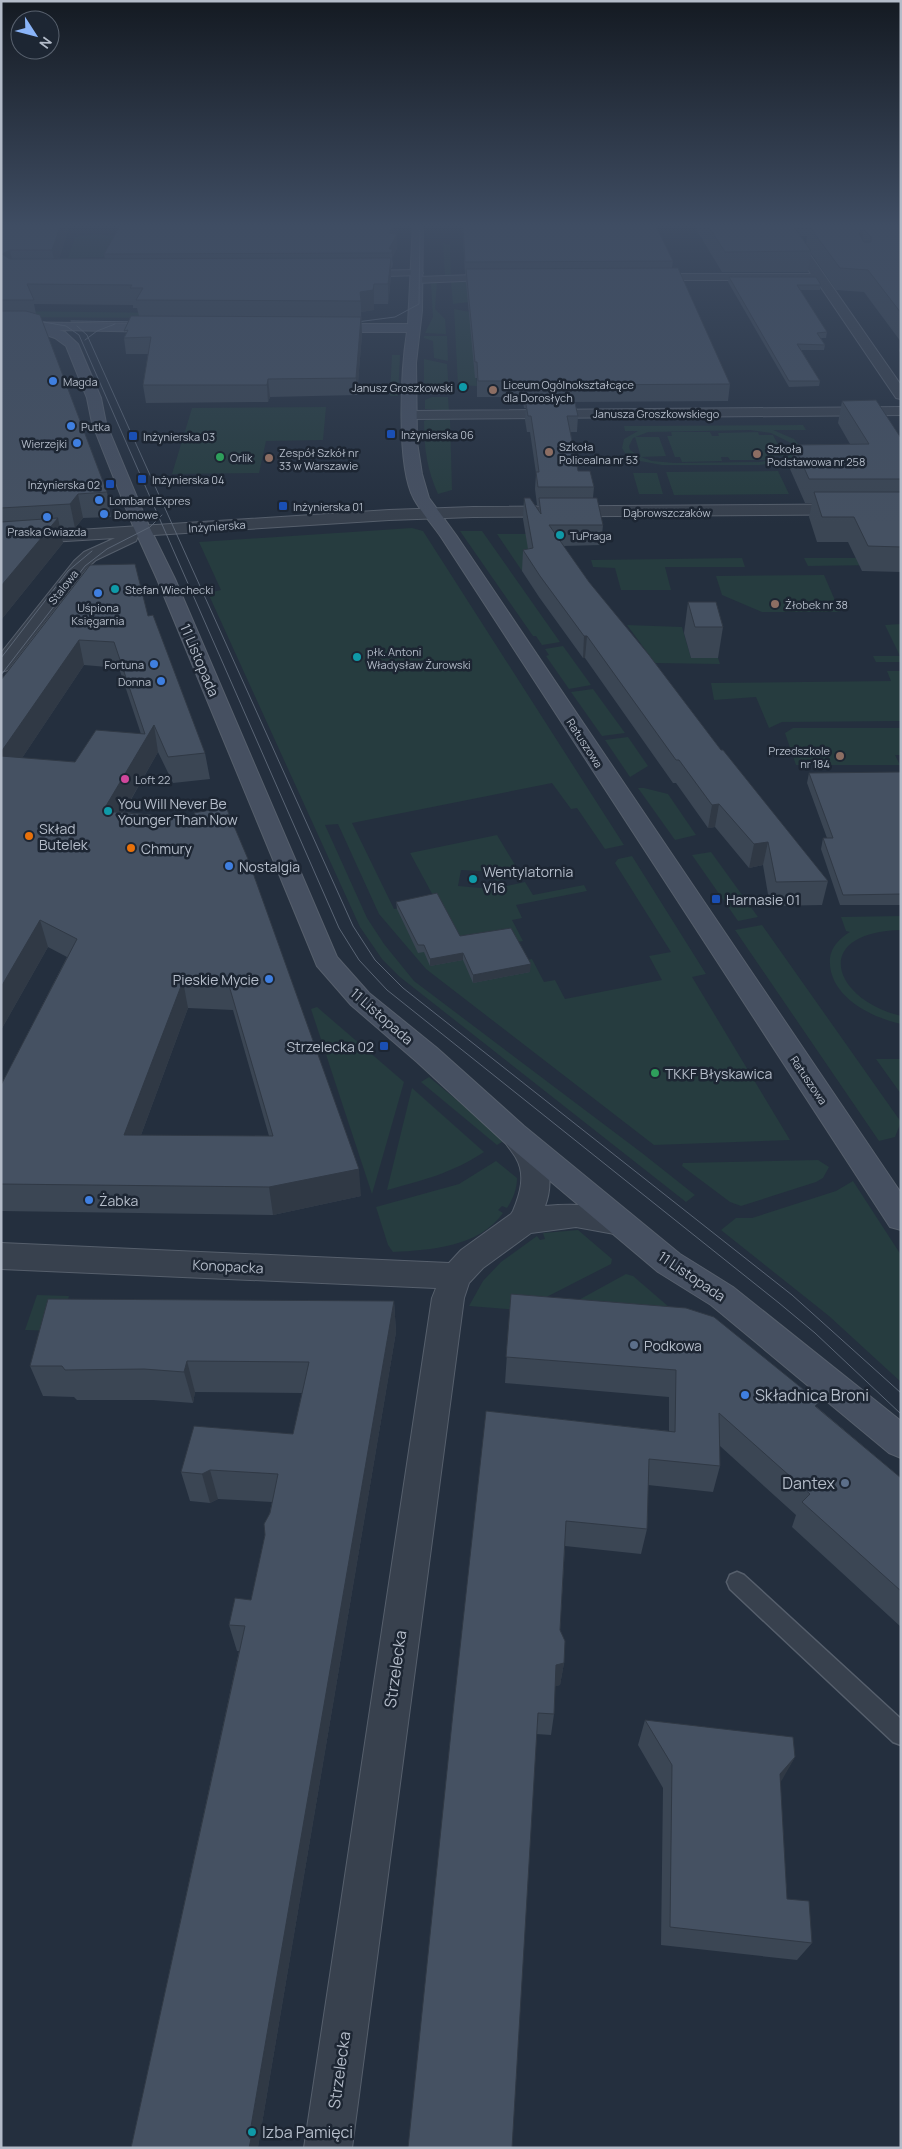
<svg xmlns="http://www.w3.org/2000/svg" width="902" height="2149" font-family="Manrope,sans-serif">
	<rect width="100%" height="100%" fill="#242f3e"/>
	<g fill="#263c3f" fill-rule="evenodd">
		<polygon points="95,234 114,236 103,257 68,258 75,237"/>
		<polygon points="443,243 450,245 451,276 445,276"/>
		<polygon points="437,282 435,309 445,319 446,334 425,333 433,317 431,284"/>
		<polygon points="451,282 468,282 469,302 453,304"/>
		<polygon points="454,309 470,312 477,386 458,385"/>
		<polygon points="3,311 172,313 169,318 1,317"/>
		<polygon points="424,336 447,336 448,361 434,358 433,341 424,338"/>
		<polygon points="392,355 400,355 398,396 390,396"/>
		<polygon points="424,359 447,364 449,393 432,393 424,389"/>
		<polygon points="432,397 448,397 449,411 425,409 425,400"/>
		<polygon points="326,407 323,440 266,441 259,473 172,474 192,408"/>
		<path d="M431,418H450L452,490L438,494C427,470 424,448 424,421Z"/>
		<path d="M803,425L806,430H773L794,439L801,447L792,460L760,465H662L640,461L625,453L622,448L624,439L638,431H625L624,426ZM750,430L771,433L791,443L794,450L786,458L759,462L675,463L652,461L641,457L666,456L659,437H635L641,457L630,450L629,446L633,438L648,432Z"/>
		<polygon points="671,432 710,432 712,436 719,436 718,433 758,432 759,435 773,435 784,456 770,456 771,460 730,460 728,457 721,457 722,461 682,462 680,457 675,457 667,436 672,436"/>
		<polygon points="778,471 789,494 674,495 666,472"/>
		<polygon points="633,473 657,473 663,494 639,494"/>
		<polygon points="412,528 423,531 624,845 605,849 577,808 571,809 552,783 352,823 394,909 436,901 410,853 497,835 521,875 497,881 495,879 495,872 461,870 458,886 493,889 525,882 533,895 584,885 587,891 516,905 522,918 512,920 523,941 517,942 526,960 532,959 544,982 555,980 565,999 662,980 649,956 671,952 615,863 618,859 632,856 706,974 692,977 790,1140 654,1145 426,969 379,914 338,824 325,825 367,918 384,944 414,981 642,1153 695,1195 686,1202 400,977 382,959 360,927 208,593 221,590 199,542"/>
		<polygon points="460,531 482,531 560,642 542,645 536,636 533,636"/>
		<polygon points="497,534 526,534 532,569 522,571"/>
		<polygon points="742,558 745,567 665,567 671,590 621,590 615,568 593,567 591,560"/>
		<polygon points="804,558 873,558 877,565 808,566"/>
		<polygon points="824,575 840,612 762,612 722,595 716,576"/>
		<polygon points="901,624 901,662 876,662 873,656 900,656 885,625"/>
		<polygon points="627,625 682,627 691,658 718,658 720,664 655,663"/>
		<polygon points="563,646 591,685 569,689 546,656 549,655 545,649"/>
		<polygon points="887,671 901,671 901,721 782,722 769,728 756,697 714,700 711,683 891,681"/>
		<polygon points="593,689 625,733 602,736 571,692"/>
		<polygon points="793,728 901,728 901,755 895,755 900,765 796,765 785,733"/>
		<polygon points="628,737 648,766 630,777 605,740"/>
		<polygon points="638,788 644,788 668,794 696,835 675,840"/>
		<polygon points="711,852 758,917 738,921 692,855"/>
		<path d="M901,916V930C811,932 831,999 901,1016V1024C870,1017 827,995 830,958C831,947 841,937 850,932L846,931L841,917Z"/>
		<polygon points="762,925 901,1122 895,1137 879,1141 735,930"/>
		<polygon points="317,1007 404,1082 372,1194 311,1009"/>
		<polygon points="876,1059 901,1059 901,1094"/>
		<polygon points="429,1077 505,1140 497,1145 421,1082"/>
		<path d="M412,1088L484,1152C452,1173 424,1180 387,1190Z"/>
		<polygon points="818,1160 829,1167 823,1178 816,1182 741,1206 730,1202 682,1166 683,1163"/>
		<path d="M496,1161L517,1178C517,1189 513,1199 507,1208L502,1206L498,1210L503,1213C479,1247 431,1250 393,1252L388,1245L376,1207L459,1184Z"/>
		<polygon points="853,1181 901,1255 901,1382 829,1316 721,1230 736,1218 752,1218 836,1191"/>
		<polygon points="578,1230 612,1259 611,1264 521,1310 469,1306 483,1281 501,1262 537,1236 540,1240 545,1239 543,1233"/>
		<polygon points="626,1274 633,1276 669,1307 555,1313"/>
		<polygon points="37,1295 69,1296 60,1331 25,1330"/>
	</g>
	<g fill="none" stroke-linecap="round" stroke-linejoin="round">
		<g stroke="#565f6c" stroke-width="3">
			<polygon id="lane" points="737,1572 744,1575 901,1719 901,1745 893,1742 730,1589 727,1582 730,1575"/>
		</g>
		<g stroke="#565f6c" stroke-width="2">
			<g id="street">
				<polygon points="777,223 788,223 901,385 901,399 896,398 816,280 646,280 640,277 646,274 811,274"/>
				<polygon points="417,270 421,271 423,273 421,275 353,277 347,274 353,271"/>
				<polygon points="503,274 507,275 509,277 507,279 417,283 411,280 417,277"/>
				<polygon points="901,407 901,415 411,419 406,418 404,415 406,412 411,411"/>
				<polygon points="901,504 901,514 473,517 389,520 138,536 136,541 96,560 86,569 8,670 1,672 1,653 74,561 84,552 115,538 1,545 1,535 389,510 473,507"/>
				<path d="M517,1127C547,1137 556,1179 545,1206C576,1203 601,1205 631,1214L635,1223L631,1232L620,1235L576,1227L531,1233L483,1268L469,1283L464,1298L352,2148H304L432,1298L436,1288L1,1269V1243L449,1263L461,1250L511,1214L513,1211C520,1194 526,1175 516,1158C512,1151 506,1145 503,1138L507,1130Z"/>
			</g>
		</g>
		<g stroke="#565f6c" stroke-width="2">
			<g id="secondary">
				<path d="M413,223H423L422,311L416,363L417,442L422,474L429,498L456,535L901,1193V1230L890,1227L441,537C432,524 421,512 414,499C396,466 401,370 407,332H325L319,328L325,324H408Z"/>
				<polygon points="1,322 162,324 168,328 162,332 59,330 65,332 78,344 101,398 106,423 149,526 175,579 337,957 369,993 437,1048 524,1126 680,1254 733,1287 901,1421 901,1458 889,1453 711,1305 658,1272 504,1142 417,1062 351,1005 317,966 157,579 133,526 92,423 87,398 66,346 55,338 32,330 1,330"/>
			</g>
		</g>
		<use href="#lane" fill="#38414e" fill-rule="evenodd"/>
		<use href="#street" fill="#38414e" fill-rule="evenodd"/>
		<use href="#secondary" fill="#465061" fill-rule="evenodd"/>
		<g stroke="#5a6575" stroke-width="1">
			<polyline points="38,321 66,326 79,335 339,928 359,960 387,990 779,1303 815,1333 901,1414"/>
			<polyline points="71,321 141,322"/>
			<polyline points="349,323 395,317 419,304 420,223"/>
			<polyline points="77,326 87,335 353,926 375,960 403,988 792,1295 901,1393"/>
			<polyline points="85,340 97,331 115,324"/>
			<polyline points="1,658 68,571 92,551"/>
			<polyline points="1,675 85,566 107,549 150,527 162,515"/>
		</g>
	</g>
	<g fill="#3b4654" fill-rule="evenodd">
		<polygon points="1,224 70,224 59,259 105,259 104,254 121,224 398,224 398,230 395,234 397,248 392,258 393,264 392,268 391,268 391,277 388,304 374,304 374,310 361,312 362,334 357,395 270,397 268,402 146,403 143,385 148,354 126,354 124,338 139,316 137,308 133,308 133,305 34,304 36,314 107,492 111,517 83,518 75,528 60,529 63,543 1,620"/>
		<polygon points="462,224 655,224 673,261 672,268 730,384 728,401 572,402 572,403 578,416 577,432 570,432 578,471 594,487 593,498 603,525 601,545 563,546 589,582 721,750 828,881 822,905 770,906 763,865 749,868 715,827 708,828 676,783 673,783 585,658 583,658 539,597 522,571 523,550 528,549 523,519 524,498 539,511 539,505 537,505 535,489 536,473 530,432 527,432 525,420 526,408 524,408 522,397 477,397 477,378 475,378 466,283 466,274 465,274"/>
		<path d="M693,224H901V342L864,292L836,290L811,253L808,272H722ZM800,236H807L806,244Z"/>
		<polygon points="729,277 821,285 820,290 800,290 827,332 826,338 821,338 825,345 824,350 801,350 820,381 819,386 789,387 728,282"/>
		<polygon points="901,344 901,353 899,351"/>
		<polygon points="842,401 901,438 901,572 862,571 848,542 817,542 809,517 812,503 805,503 790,469 794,445 850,444 838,423"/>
		<path d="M80,578L148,616L205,753L210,779L173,783L158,752L124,812L195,819L194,813L361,1196L273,1215L1,1211V1085L67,957L48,947L1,1030V680ZM84,665L119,668L141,734L75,762L22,758ZM188,1008L233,1010L269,1136L141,1135Z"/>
		<polygon points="688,602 723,627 718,658 691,658 684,633"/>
		<polygon points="901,772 901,905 840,905 821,849 823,838 827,838 807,783 809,773"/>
		<polygon points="396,902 460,936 530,972 473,983 463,960 430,966 424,952 418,953 397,909"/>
		<polygon points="511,1294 817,1407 901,1478 901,1627 792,1527 796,1515 720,1446 720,1466 713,1492 648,1485 647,1529 641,1554 565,1546 560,1630 564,1663 560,1685 555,1686 554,1714 551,1735 536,1734 486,1411 669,1431 669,1397 505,1383"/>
		<polygon points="394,1301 396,1332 258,2147 259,2148 131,2148 239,1651 237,1651 229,1625 251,1600 272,1502 218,1499 210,1503 190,1501 181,1472 293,1434 302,1393 195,1392 193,1403 153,1400 77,1400 74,1397 43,1396 30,1366"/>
		<polygon points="645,1720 795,1757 780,1782 787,1899 812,1943 797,1960 661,1945 663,1788 638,1745"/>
	</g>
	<g fill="#303945">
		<polygon points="61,224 70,224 56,269 52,250"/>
		<polygon points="392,224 398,224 398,230 394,235 397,234 397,248 392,258 392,268 392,253 389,253 390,226"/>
		<polygon points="861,230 864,230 860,250 859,234"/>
		<polygon points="10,250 14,269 2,254"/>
		<polygon points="391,258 391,277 388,304 388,284"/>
		<polygon points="374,284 374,310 361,312 362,322 360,292"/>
		<polygon points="361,317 362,334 357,395 356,378"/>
		<polygon points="268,379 270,397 268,402 267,385"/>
		<polygon points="78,494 83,518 75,528 70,504"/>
		<polygon points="58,518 63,543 1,620 1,586"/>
		<polygon points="584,636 587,636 585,658 583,658"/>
		<polygon points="79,640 84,665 6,782 1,765 1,752"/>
		<polygon points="154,725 158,752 109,837 103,811"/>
		<polygon points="719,804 715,827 708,828 712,805"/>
		<polygon points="768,842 763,865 749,868 754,844"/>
		<polygon points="40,920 48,947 1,1030 1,987"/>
		<polygon points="463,953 463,960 430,966 430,959"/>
		<polygon points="531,964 530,972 473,983 473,975"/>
		<polygon points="183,981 188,1008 131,1162 124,1135"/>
		<polygon points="359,1169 361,1196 273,1215 269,1187"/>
		<polygon points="394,1301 396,1332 258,2147 259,2148 249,2148 249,2138"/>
		<polygon points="187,1361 195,1392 193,1403 184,1372"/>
		<polygon points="210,1470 218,1499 210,1503 202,1474"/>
		<polygon points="564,1663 560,1685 553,1687 556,1665"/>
		<polygon points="795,1757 782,1780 767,1797 780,1774"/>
	</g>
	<g fill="#455162" stroke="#303945" fill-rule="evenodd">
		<polygon points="1,224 61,224 52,250 10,250 2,254 10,259 391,258 388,284 374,284 373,290 360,292 361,301 136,300 143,288 130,288 132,285 27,284 34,300 1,300"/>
		<polygon points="121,224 392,224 390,226 394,226 389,233 397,234 389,249 392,249 392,253 104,254"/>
		<polygon points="463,224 655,224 673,261 465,262"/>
		<polygon points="707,224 792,224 811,251 725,252"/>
		<path d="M901,225V313L868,270L840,268L809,226ZM861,230H864L871,237V242H864L859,234Z"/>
		<polygon points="678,268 730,384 571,385 572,391 524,392 522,381 478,381 477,362 475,362 466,269"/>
		<polygon points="729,277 816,277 821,285 797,285 827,332 817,333 825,345 797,344 820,381 789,381"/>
		<polygon points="1,311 26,311 40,315 107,492 78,494 70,504 1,508"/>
		<polygon points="131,316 361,317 356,378 268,379 267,385 143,385 151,337 124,338 128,330 124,331"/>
		<polygon points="876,400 901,438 901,479 809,479 794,445 869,444 842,401"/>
		<polygon points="575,403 578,416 567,416 578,471 590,471 594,487 538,487 536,472 539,472 535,442 531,416 528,416 526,404"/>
		<polygon points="814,492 901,492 901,547 868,546 854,517 822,517"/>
		<polygon points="524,498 530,498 541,514 539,498 597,498 603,525 549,525 589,582 649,655 721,750 723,750 828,881 776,882 768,842 754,844 719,804 712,805 679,760 676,760 587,636 584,636 540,576 523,550 533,548"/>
		<polygon points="58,518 1,586 1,522"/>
		<path d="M135,564L148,616L153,615L205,753L168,757L154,725L103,811L196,819L194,813L226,807L248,859L359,1169L269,1187L1,1184V1085L77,939L40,920L1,987V756L75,762L96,730L145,734L114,642L79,640L1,752V680L80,578L90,565ZM183,981L228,982L273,1136L124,1135Z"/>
		<polygon points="688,602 716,602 723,627 695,627"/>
		<polygon points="901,772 901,894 843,895 823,838 833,838 809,773"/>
		<polygon points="437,893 460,936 511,928 531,964 473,975 463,953 430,959 424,945 418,945 396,902"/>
		<polygon points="511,1294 686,1308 714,1317 819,1402 815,1406 901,1478 901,1591 802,1502 810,1494 719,1413 720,1466 649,1459 647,1529 566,1521 560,1630 565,1641 564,1663 556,1665 554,1714 538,1713 512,2148 408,2148 454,1703 486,1411 675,1432 676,1370 506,1357"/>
		<polygon points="48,1299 394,1301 249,2138 251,2139 249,2148 131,2148 245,1626 229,1625 235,1598 251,1600 265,1535 264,1524 270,1513 278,1474 210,1470 202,1474 181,1472 194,1426 293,1434 309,1362 187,1361 184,1372 144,1369 65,1370 62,1366 30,1366"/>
		<polygon points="645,1720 793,1737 795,1757 780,1774 787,1899 809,1901 812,1943 670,1927 672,1765"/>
	</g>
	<linearGradient id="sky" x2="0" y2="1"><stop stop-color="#141a22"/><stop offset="0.43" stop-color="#3f4d63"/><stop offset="1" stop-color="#3f4d63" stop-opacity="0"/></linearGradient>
	<rect width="902" height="524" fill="url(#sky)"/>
	<g fill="#3f7fe0" stroke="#1d2633" stroke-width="2">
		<circle cx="53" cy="381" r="5"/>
		<circle cx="71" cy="426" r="5"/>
		<circle cx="77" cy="443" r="5"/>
		<circle cx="99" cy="500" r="5"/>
		<circle cx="104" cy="514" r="5"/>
		<circle cx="47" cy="517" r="5"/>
		<circle cx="98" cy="593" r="5"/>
		<circle cx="154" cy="664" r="5"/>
		<circle cx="161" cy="681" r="5"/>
		<circle cx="229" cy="866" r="5"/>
		<circle cx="269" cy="979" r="5"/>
		<circle cx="89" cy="1200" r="5"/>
		<circle cx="745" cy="1395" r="5"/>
	</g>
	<g fill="#0f9aa8" stroke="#1d2633" stroke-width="2">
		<circle cx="463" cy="387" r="5"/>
		<circle cx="560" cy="535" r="5"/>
		<circle cx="115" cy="589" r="5"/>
		<circle cx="357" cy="657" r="5"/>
		<circle cx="108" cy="811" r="5"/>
		<circle cx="473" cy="879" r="5"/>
		<circle cx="252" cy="2132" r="5"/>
	</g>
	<g fill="#8d6e63" stroke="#1d2633" stroke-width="2">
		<circle cx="493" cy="390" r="5"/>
		<circle cx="549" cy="452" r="5"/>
		<circle cx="757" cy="454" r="5"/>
		<circle cx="269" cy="458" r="5"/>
		<circle cx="775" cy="604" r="5"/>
		<circle cx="840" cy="756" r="5"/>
	</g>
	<g fill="#1a4fb4" stroke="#1d2633" stroke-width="2">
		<rect x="386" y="429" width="10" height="10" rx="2.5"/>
		<rect x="128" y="431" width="10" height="10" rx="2.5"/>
		<rect x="137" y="474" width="10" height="10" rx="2.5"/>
		<rect x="105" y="479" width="10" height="10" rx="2.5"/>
		<rect x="278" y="501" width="10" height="10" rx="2.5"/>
		<rect x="711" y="894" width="10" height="10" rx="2.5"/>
		<rect x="379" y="1041" width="10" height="10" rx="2.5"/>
	</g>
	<g fill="#2e9e5b" stroke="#1d2633" stroke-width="2">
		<circle cx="220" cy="457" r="5"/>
		<circle cx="655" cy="1073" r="5"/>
	</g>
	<circle fill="#d1479c" stroke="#1d2633" stroke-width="2" cx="125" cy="779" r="5"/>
	<g fill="#e8710a" stroke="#1d2633" stroke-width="2">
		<circle cx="29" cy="836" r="5"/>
		<circle cx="131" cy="848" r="5"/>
	</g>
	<g fill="#5c6f8a" stroke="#1d2633" stroke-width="2">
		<circle cx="634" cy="1345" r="5"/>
		<circle cx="845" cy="1483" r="5"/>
	</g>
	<g text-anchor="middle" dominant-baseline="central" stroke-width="5" stroke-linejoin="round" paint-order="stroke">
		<g font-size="11" fill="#b4bcc9" stroke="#1d2633" text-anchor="start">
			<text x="63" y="381">Magda</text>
			<text x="503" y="384">Liceum Ogólnokształcące<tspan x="503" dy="13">dla Dorosłych</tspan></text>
			<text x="453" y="387" text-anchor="end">Janusz Groszkowski</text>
			<text x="81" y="426">Putka</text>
			<text x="401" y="434">Inżynierska 06</text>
			<text x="143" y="436">Inżynierska 03</text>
			<text x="67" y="443" text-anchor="end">Wierzejki</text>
			<text x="559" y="446">Szkoła<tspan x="559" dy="13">Policealna nr 53</tspan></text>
			<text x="767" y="448">Szkoła<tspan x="767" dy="13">Podstawowa nr 258</tspan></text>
			<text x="279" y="452">Zespół Szkół nr<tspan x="279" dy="13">33 w Warszawie</tspan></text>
			<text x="230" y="457">Orlik</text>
			<text x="152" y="479">Inżynierska 04</text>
			<text x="100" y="484" text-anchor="end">Inżynierska 02</text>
			<text x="109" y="500">Lombard Expres</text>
			<text x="293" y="506">Inżynierska 01</text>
			<text x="114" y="514">Domowe</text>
			<text x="47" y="531" text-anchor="middle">Praska Gwiazda</text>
			<text x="570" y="535">TuPraga</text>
			<text x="125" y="589">Stefan Wiechecki</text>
			<text x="785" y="604">Żłobek nr 38</text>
			<text x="98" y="607" text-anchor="middle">Uśpiona<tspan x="98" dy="13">Księgarnia</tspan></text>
			<text x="367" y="651">płk. Antoni<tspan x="367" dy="13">Władysław Żurowski</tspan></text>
			<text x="144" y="664" text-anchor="end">Fortuna</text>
			<text x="151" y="681" text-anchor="end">Donna</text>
			<text x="830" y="750" text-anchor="end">Przedszkole<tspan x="830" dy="13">nr 184</tspan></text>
			<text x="135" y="779">Loft 22</text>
		</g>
		<g font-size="11" fill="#b4bcc9" stroke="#1d2633">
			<text x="656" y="413">Janusza Groszkowskiego</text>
			<text x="667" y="512">Dąbrowszczaków</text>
			<text transform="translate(217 526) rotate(-4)">Inżynierska</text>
			<text transform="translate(63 587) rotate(-52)">Stalowa</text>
			<text transform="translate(585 743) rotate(57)">Ratuszowa</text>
			<text transform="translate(809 1080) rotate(56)">Ratuszowa</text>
		</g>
		<g font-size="14" fill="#b4bcc9" stroke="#1d2633">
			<text transform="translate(200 660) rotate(67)">11 Listopada</text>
			<text transform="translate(382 1016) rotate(41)">11 Listopada</text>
			<text transform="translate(228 1266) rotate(3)">Konopacka</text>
			<text transform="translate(692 1276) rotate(34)">11 Listopada</text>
		</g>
		<g font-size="14" fill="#b4bcc9" stroke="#1d2633" text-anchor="start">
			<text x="118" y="803">You Will Never Be<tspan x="118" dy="16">Younger Than Now</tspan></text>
			<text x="39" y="828">Skład<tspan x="39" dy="16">Butelek</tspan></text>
			<text x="141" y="848">Chmury</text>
			<text x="239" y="866">Nostalgia</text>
			<text x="483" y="871">Wentylatornia<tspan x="483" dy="16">V16</tspan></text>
			<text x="726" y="899">Harnasie 01</text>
			<text x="259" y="979" text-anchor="end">Pieskie Mycie</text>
			<text x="374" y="1046" text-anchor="end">Strzelecka 02</text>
			<text x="665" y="1073">TKKF Błyskawica</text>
			<text x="99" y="1200">Żabka</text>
			<text x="644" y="1345">Podkowa</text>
		</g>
		<g font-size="16" fill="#b4bcc9" stroke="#1d2633" text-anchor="start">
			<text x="755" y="1395">Składnica Broni</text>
			<text x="835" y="1483" text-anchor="end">Dantex</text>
			<text x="262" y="2132">Izba Pamięci</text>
		</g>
		<g font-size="16" fill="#b4bcc9" stroke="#1d2633">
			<text transform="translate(395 1669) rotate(-82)">Strzelecka</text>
			<text transform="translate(339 2070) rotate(-82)">Strzelecka</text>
		</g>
	</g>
	<rect width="902" height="2149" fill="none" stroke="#b4bcc9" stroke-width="5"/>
	<g transform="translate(35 35) rotate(126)"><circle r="24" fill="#1d2633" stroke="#59626f"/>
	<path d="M0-4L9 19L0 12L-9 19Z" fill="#8ab4f8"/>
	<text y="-8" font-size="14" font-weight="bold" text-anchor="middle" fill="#b4bcc9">N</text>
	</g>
</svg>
